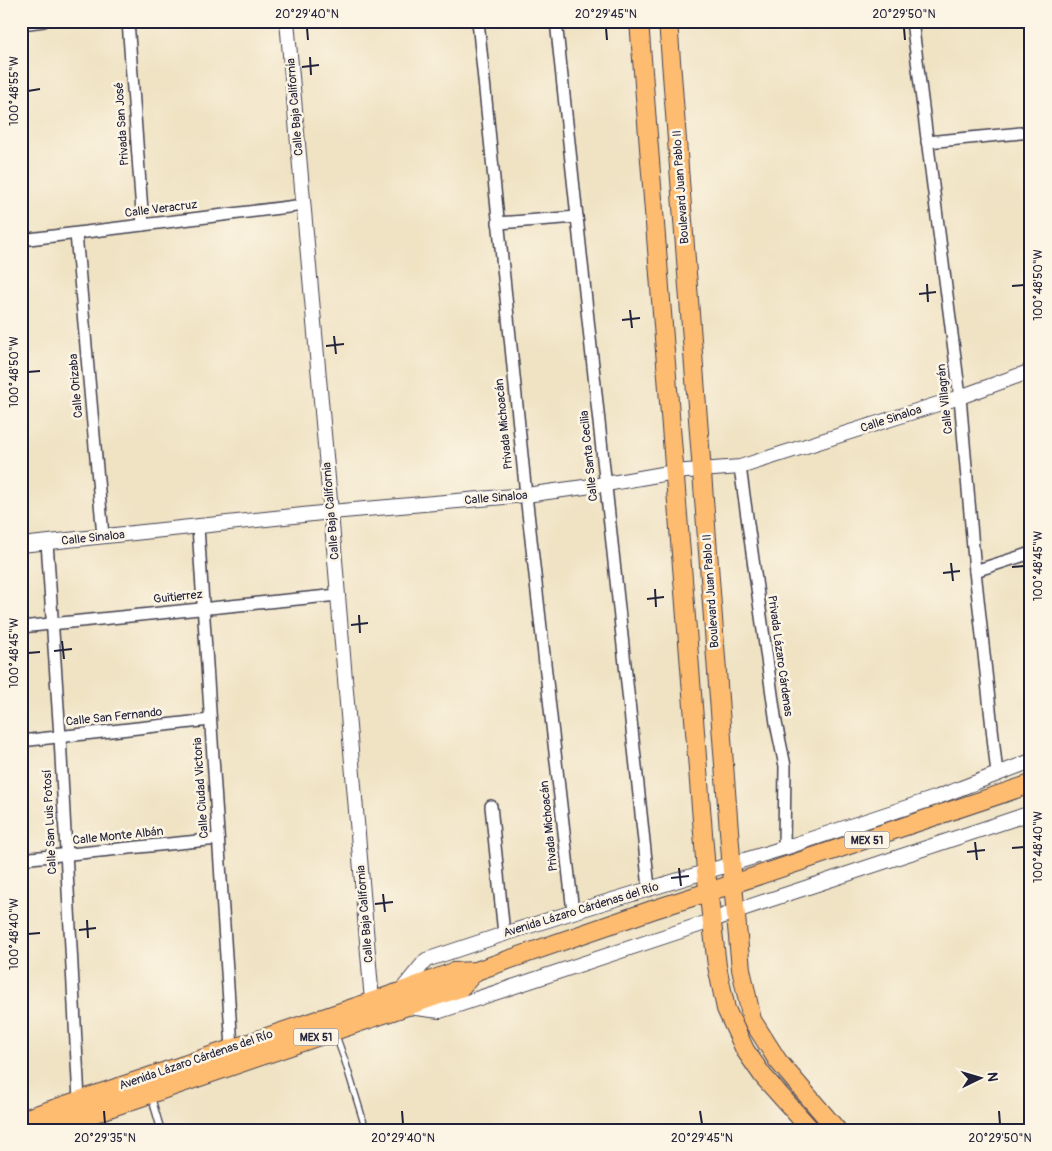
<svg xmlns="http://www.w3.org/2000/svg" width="1052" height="1151" font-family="Pangolin,sans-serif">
	<rect width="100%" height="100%" fill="#fcf5e5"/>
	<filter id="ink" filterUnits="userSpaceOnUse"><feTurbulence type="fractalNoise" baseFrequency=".02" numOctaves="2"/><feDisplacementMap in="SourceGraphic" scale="10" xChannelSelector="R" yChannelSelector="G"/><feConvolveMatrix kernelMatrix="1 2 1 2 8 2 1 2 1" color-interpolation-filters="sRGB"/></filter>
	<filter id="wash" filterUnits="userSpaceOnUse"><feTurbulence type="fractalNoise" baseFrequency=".0096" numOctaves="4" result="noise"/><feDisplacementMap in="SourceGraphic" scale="20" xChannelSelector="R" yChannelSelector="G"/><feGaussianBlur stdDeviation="1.12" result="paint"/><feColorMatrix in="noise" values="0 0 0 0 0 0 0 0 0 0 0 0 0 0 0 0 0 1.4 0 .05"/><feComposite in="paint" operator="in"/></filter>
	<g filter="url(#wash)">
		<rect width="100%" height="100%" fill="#f0e3c4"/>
	</g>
	<g filter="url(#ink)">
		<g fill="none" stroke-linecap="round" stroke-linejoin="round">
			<g stroke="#413f50" stroke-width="8">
				<g id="service">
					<polyline points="335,1033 345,1061 366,1130"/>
					<polyline points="151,1096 161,1130"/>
				</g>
			</g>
			<g stroke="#413f50" stroke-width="14">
				<g id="minor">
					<polyline points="128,21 143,225"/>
					<polyline points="478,21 526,495 573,912"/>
					<polyline points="556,21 649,888"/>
					<polyline points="912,21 960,397 975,571 997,774"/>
					<polyline points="21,24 44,21"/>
					<polyline points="927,142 1031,132"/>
					<polyline points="498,223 577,217"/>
					<polyline points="76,234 103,536"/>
					<polyline points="21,240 304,205"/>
					<polyline points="740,467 776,723 785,766 784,848"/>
					<polyline points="198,527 232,1048"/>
					<polyline points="47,542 60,737 79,1100"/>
					<polyline points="975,571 1031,553"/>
					<polyline points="21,627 338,595"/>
					<polyline points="21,741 210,720"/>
					<polyline points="491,806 504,934"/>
					<polyline points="21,859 218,839"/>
				</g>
			</g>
			<g stroke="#413f50" stroke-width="16">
				<g id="tertiary">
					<polyline points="287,21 331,512 372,1001"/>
					<polyline points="21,545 331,512 526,495 606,484 674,472 740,467 960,397 1031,371"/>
					<polyline points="400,992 426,960 504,934 573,912 784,848 938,797 1031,761"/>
					<polyline points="408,1007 440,1011 711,921 736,911 1031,813"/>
				</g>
			</g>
			<g stroke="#413f50" stroke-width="20">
				<g id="primary">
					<polyline points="639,21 706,871 717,966 726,1009 745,1050 763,1076 811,1130"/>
					<polyline points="668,21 733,884 741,969 752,1020 778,1061 837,1130"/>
					<polyline points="21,1120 400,992 453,972 476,971 652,910 733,884 1031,784"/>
					<polyline points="45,1130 460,988 476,971"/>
				</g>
			</g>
			<use href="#service" stroke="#fff" stroke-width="5.5"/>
			<use href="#minor" stroke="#fff" stroke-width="11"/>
			<use href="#tertiary" stroke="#fff" stroke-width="14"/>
			<use href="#primary" stroke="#febc70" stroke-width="18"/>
		</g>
	</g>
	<path fill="none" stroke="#22223b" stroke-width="2" d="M307,28L308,40M606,28L607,40M904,28L905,40M310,57L311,75M302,67L319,65M28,91L40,89M927,284L928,302M1012,286L1024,285M919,294L936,292M630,310L632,328M622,320L640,318M334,336L336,354M326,346L344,344M28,372L40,371M951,563L953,581M1012,567L1024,566M943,573L960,571M655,589L656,607M647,599L664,597M359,615L360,633M351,625L368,623M62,641L64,659M54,651L72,649M28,653L40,652M975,842L977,860M1012,848L1024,847M967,852L985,850M679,868L681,886M671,878L689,876M383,894L385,912M375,904L393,902M87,920L88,938M79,930L96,928M28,934L40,933M104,1111L105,1124M402,1111L403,1124M700,1111L702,1124M999,1111L1000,1124"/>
	<g text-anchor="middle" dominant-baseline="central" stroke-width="5" stroke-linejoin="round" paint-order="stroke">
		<g fill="#fcf5e5" stroke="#63616e" stroke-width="1">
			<rect x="844.5" y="831.5" width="45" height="17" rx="4"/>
			<rect x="293.5" y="1028.5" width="45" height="17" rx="4"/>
		</g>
		<g font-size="11" font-weight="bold" fill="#22223b">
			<text x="867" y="840">MEX 51</text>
			<text x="316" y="1037">MEX 51</text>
		</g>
		<g font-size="12" fill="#22223b" stroke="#fcf5e5">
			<text transform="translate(295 107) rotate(-95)">Calle Baja California</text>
			<text transform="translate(122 124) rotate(-94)">Privada San José</text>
			<text transform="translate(681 187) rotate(-94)">Boulevard Juan Pablo II</text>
			<text transform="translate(161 209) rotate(-7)">Calle Veracruz</text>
			<text transform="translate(76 386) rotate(-95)">Calle Orizaba</text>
			<text transform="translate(945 399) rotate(-96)">Calle Villagrán</text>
			<text transform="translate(891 419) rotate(-18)">Calle Sinaloa</text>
			<text transform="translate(504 424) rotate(-96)">Privada Michoacán</text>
			<text transform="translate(589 456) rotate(-96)">Calle Santa Cecilia</text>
			<text transform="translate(496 498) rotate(-5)">Calle Sinaloa</text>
			<text transform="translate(331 511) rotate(-95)">Calle Baja California</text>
			<text transform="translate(93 538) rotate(-6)">Calle Sinaloa</text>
			<text transform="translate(711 591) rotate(-94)">Boulevard Juan Pablo II</text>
			<text transform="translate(178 597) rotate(-6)">Guitierrez</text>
			<text transform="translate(780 656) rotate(82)">Privada Lázaro Cárdenas</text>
			<text transform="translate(114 717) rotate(-6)">Calle San Fernando</text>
			<text transform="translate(201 788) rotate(-94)">Calle Ciudad Victoria</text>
			<text transform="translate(50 822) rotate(-93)">Calle San Luis Potosí</text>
			<text transform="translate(549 826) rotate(-96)">Privada Michoacán</text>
			<text transform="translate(118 836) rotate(-6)">Calle Monte Albán</text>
			<text transform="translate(581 910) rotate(-17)">Avenida Lázaro Cárdenas del Río</text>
			<text transform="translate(365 914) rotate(-95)">Calle Baja California</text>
			<text transform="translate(196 1060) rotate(-19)">Avenida Lázaro Cárdenas del Río</text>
		</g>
	</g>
	<rect width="1052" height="1151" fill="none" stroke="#fcf5e5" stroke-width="55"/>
	<g transform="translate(980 1078) rotate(85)" stroke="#fcf5e5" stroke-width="4" paint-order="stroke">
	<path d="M0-4L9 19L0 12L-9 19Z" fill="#22223b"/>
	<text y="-8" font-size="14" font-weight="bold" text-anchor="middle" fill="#22223b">N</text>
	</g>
	<rect x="28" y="28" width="996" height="1096" fill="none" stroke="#22223b" stroke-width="2"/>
	<g font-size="12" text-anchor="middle" fill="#22223b">
		<text x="307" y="18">20°29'40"N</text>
		<text x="606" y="18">20°29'45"N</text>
		<text x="904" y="18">20°29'50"N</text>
		<text transform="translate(14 91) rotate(-90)" y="4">100°48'55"W</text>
		<text transform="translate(1038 285) rotate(-90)" y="4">100°48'50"W</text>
		<text transform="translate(14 372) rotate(-90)" y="4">100°48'50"W</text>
		<text transform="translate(1038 566) rotate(-90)" y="4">100°48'45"W</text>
		<text transform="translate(14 653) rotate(-90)" y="4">100°48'45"W</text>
		<text transform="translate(1038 847) rotate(-90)" y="4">100°48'40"W</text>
		<text transform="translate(14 934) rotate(-90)" y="4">100°48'40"W</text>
		<text x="105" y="1142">20°29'35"N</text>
		<text x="403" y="1142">20°29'40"N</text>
		<text x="702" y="1142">20°29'45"N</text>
		<text x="1000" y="1142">20°29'50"N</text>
	</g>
</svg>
